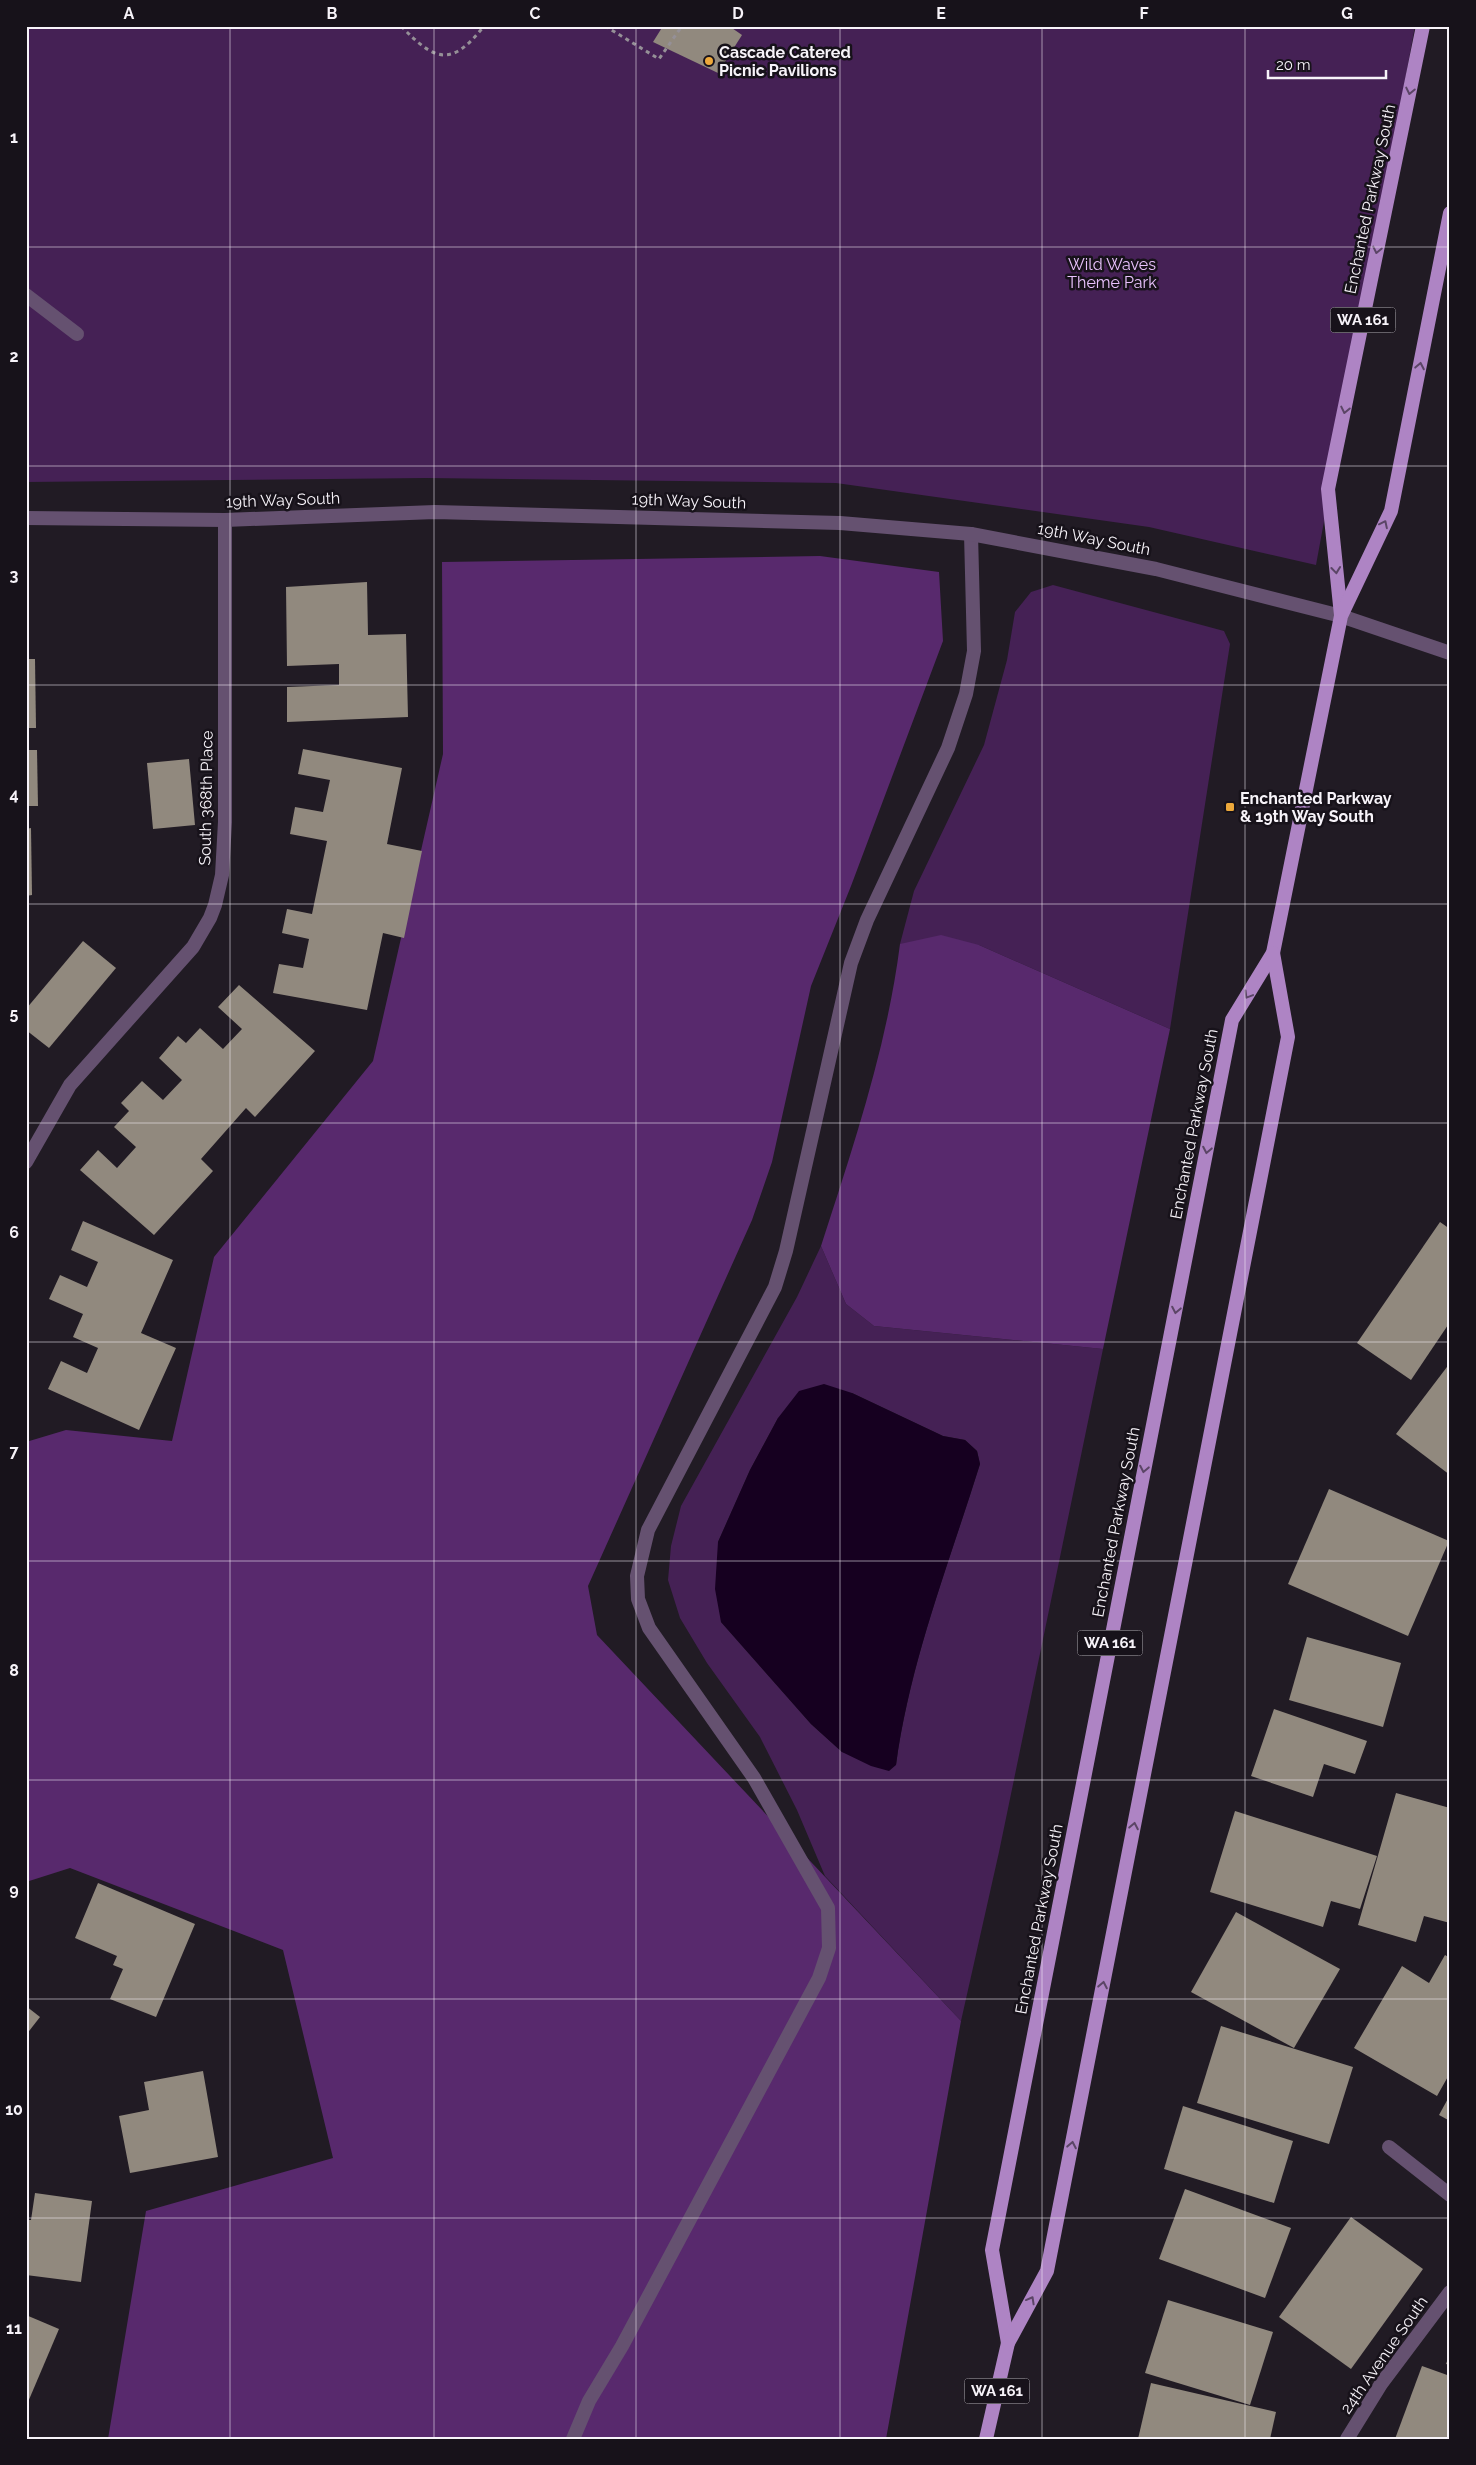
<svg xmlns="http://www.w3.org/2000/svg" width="1476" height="2465" font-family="Raleway,sans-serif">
	<rect width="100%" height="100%" fill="#211b24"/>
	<g fill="#452155" fill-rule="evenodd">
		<polygon points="26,26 1415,26 1316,565 1149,527 836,483 426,478 26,482"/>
		<polygon points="1053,585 1224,631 1230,644 1170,1029 979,945 900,944 914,891 984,745 1007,660 1015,612 1031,592"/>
		<path d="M821,1246L846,1304L874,1326L1103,1349L999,1852L961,2021L825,1876L797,1810L760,1737L707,1663L680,1618L668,1580L671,1546L681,1506L797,1297ZM852,1393L943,1436L965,1440L977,1451L980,1464C949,1563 910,1661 896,1765L842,1752L811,1724L721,1622L718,1542L750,1470L778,1418Z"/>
	</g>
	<g fill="#58296d">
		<polygon points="820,556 939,572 943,641 851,886 811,986 772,1162 752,1220 588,1586 597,1635 961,2021 886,2439 108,2439 146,2211 333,2158 283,1950 70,1868 26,1882 26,1442 66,1430 172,1441 214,1257 373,1061 443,754 442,562"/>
		<path d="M941,935L979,945L1170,1029L1103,1349L874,1326L846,1304L821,1246C853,1147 887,1047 900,944Z"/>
	</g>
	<path fill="#160020" d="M824,1384L852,1393L943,1436L965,1440L977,1451L980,1464C949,1564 910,1661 896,1765L889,1771L871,1766L842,1752L811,1724L721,1622L715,1589L718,1542L750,1470L778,1418L799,1391Z"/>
	<g fill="#91897e">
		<polygon points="663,26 729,26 742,35 718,73 653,42"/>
		<polygon points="367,582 368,635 406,634 408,717 287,722 287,687 339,685 339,664 287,666 286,587"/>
		<polygon points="26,659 35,659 36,728 26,728"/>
		<polygon points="303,749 402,768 387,844 422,851 404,938 383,933 367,1010 273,993 279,964 303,968 309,939 282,933 287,909 312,914 327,841 290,834 295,807 323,812 330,780 298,774"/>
		<polygon points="26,750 37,750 38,806 26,806"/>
		<polygon points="189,759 195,825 153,829 147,763"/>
		<polygon points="31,828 32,895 26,896 26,829"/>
		<polygon points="83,941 116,968 49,1048 26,1030 26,1009"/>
		<polygon points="239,985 315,1051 255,1117 246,1108 201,1159 213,1171 154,1235 80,1170 98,1150 117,1168 136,1147 114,1127 129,1111 121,1103 142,1081 163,1100 182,1080 159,1058 178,1036 186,1043 200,1028 223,1049 242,1029 218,1007"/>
		<polygon points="83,1221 173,1260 141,1333 176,1348 139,1430 48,1389 61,1361 87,1373 98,1348 73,1337 83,1314 49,1299 60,1275 87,1287 98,1262 71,1250"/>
		<polygon points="1440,1222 1450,1229 1450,1322 1411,1380 1357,1343"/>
		<polygon points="1450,1363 1450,1475 1396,1434"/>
		<polygon points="1329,1489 1449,1541 1408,1636 1288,1584"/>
		<polygon points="1307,1637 1401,1663 1383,1727 1289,1700"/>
		<polygon points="1274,1709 1367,1741 1355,1774 1324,1764 1313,1797 1251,1776"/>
		<polygon points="1396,1793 1450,1808 1450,1923 1424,1916 1416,1942 1358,1925"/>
		<polygon points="1235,1811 1377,1856 1360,1909 1331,1901 1323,1927 1210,1892"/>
		<polygon points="98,1883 195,1924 156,2017 110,1999 123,1969 113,1965 117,1956 75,1938"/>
		<polygon points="1236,1912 1340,1969 1294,2048 1191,1992"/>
		<polygon points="1445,1955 1450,1958 1450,2073 1437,2096 1354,2048 1402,1966 1429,1983"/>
		<polygon points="26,2006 40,2017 26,2035"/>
		<polygon points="1221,2026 1353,2067 1329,2144 1197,2103"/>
		<polygon points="203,2071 218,2157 130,2173 119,2116 149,2110 144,2082"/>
		<polygon points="1450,2095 1450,2121 1439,2115"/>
		<polygon points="1183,2106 1293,2141 1274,2203 1164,2169"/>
		<polygon points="1185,2189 1291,2228 1265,2298 1159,2259"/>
		<polygon points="35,2193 92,2201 81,2282 26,2275 26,2220 31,2220"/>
		<polygon points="1351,2217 1423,2269 1351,2369 1279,2317"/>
		<polygon points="1168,2300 1273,2332 1250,2405 1145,2373"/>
		<polygon points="26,2315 59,2329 28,2402 26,2401"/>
		<polygon points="1450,2353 1450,2365 1446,2364"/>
		<polygon points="1422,2366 1450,2376 1450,2439 1395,2439"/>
		<polygon points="1151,2383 1276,2412 1270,2439 1138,2439"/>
	</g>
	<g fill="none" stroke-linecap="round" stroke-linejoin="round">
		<g stroke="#959097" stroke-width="3" stroke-dasharray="4 4" stroke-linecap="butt">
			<path d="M401,26C435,61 451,68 484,26"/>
			<polyline points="605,26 659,59 682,26"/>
		</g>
		<g stroke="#655170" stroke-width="14">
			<polyline points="26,295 77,334"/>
			<polyline points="573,2439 589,2401 622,2346 819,1978 829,1948 828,1908 754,1778 649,1628 638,1599 637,1576 648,1530 775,1287 786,1251 851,963 867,920 948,748 966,694 974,651 971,534"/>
		</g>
		<g stroke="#655170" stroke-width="14">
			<polyline points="26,518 225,520 435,512 840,523 971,534 1156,569 1341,616 1450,653"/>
			<polyline points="26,1162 70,1085 193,947 210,918 215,905 222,875 225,822 225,520"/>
			<polyline points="1389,2147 1450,2195"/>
			<polyline points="1347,2439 1381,2384 1450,2292"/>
		</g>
		<g stroke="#ae84c4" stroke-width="14">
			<polyline points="1341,615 1328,489 1423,26"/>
			<polyline points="1008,2343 992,2250 1232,1020 1273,953 1341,616 1391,511 1450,213"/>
			<polyline points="986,2439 1008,2343 1047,2271 1288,1037 1273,953"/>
		</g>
	</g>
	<defs><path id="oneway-chevron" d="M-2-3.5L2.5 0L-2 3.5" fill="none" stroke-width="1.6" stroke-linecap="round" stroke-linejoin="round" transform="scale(1.25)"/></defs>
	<g stroke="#5b4566">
		<use href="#oneway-chevron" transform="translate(1410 91) rotate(102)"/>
		<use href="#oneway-chevron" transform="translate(1377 250) rotate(102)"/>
		<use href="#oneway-chevron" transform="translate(1420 366) rotate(-79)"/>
		<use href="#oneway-chevron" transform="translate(1345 410) rotate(102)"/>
		<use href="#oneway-chevron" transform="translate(1384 524) rotate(-64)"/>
		<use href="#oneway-chevron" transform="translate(1336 570) rotate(84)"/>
		<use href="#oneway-chevron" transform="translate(1248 995) rotate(121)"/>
		<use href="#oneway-chevron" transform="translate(1207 1150) rotate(101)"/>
		<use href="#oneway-chevron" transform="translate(1176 1310) rotate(101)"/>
		<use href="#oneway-chevron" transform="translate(1144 1469) rotate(101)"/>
		<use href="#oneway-chevron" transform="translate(1134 1826) rotate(-79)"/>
		<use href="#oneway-chevron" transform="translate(1103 1985) rotate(-79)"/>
		<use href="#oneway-chevron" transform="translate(1072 2145) rotate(-79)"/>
		<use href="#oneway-chevron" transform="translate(1031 2300) rotate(-61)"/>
	</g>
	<path fill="none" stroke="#f7f3f9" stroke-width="1" stroke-opacity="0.55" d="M230,26V2439M434,26V2439M636,26V2439M840,26V2439M1042,26V2439M1245,26V2439M26,247H1450M26,466H1450M26,685H1450M26,904H1450M26,1123H1450M26,1342H1450M26,1561H1450M26,1780H1450M26,1999H1450M26,2218H1450"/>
	<g fill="#eda83b" stroke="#17121a" stroke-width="2">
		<circle cx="709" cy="61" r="5"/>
		<rect x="1225" y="802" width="10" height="10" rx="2.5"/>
	</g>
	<g text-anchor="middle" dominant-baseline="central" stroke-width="5" stroke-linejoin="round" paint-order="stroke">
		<g fill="#17121a" stroke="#b4b0b6" stroke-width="1">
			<rect x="1330.5" y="307.5" width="65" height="25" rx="4"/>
			<rect x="1077.5" y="1630.5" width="65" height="25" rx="4"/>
			<rect x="964.5" y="2378.5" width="65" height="25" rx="4"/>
		</g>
		<g font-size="15" font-weight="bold" fill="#f7f3f9">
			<text x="1363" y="320">WA 161</text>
			<text x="1110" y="1643">WA 161</text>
			<text x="997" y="2391">WA 161</text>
		</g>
		<g font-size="16" font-weight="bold" fill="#f7f3f9" stroke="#17121a" text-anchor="start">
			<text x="719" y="52">Cascade Catered<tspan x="719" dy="18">Picnic Pavilions</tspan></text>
			<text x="1240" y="798">Enchanted Parkway<tspan x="1240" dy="18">&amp; 19th Way South</tspan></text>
		</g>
		<g font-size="16" fill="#f7f3f9" stroke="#17121a">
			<text transform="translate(1370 199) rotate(-78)">Enchanted Parkway South</text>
			<text transform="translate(283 500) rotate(-2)">19th Way South</text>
			<text transform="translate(689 501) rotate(2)">19th Way South</text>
			<text transform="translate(1094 539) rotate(11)">19th Way South</text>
			<text transform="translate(206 798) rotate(-89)">South 368th Place</text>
			<text transform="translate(1194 1124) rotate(-79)">Enchanted Parkway South</text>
			<text transform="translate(1116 1522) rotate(-79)">Enchanted Parkway South</text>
			<text transform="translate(1039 1919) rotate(-79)">Enchanted Parkway South</text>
			<text transform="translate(1384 2355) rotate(-55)">24th Avenue South</text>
		</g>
		<g font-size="16" fill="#e9c2fd" stroke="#17121a">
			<text x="1112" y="264">Wild Waves<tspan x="1112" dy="18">Theme Park</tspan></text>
		</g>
	</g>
	<rect width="1476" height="2465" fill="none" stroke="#17121a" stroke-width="55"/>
	<path d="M1268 70v8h118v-8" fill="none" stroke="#f7f3f9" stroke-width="2.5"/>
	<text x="1276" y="70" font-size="15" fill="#f7f3f9" stroke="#17121a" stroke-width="4" paint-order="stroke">20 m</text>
	<rect x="28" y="28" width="1420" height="2410" fill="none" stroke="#f7f3f9" stroke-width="2"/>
	<g font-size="16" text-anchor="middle" font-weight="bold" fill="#f7f3f9">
		<text x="129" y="19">A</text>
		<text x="332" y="19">B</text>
		<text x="535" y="19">C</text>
		<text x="738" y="19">D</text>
		<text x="941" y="19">E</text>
		<text x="1144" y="19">F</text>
		<text x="1347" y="19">G</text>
		<text x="14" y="143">1</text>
		<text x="14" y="362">2</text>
		<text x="14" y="581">3</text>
		<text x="14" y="800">4</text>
		<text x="14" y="1019">5</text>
		<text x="14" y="1238">6</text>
		<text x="14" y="1457">7</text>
		<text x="14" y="1676">8</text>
		<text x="14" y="1895">9</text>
		<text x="14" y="2115">10</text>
		<text x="14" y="2334">11</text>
	</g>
</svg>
